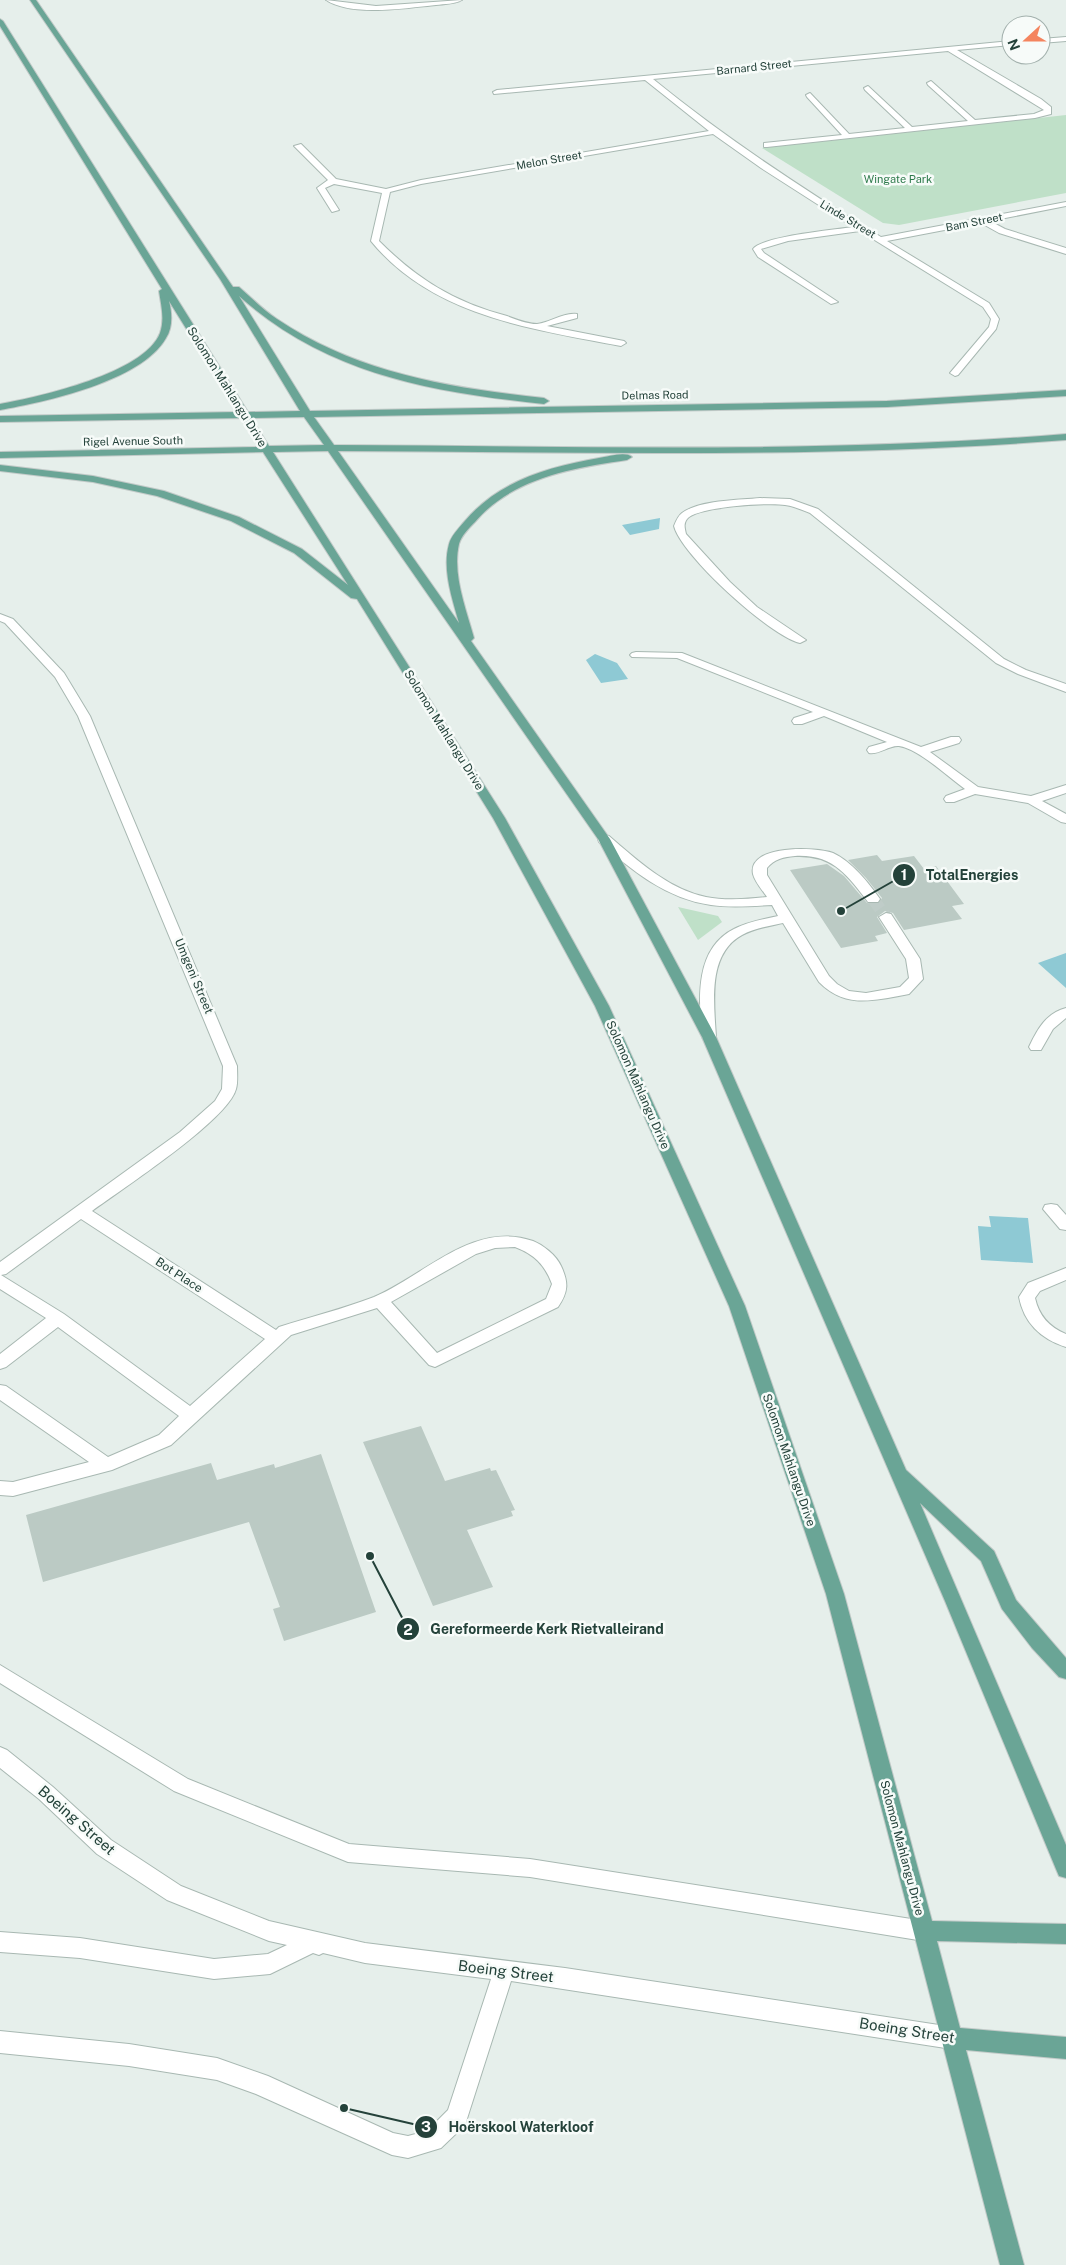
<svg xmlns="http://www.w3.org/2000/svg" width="1066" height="2265" font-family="'Public Sans',sans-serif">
	<rect width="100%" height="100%" fill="#e6efeb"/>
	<g fill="#bfe0c8">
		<polygon points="1066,115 1066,193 899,225 883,223 762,148"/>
		<polygon points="678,907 718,916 722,922 698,940"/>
	</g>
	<g fill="#8ec9d4">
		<polygon points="660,518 659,529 630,535 622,525"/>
		<polygon points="595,654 617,663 628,679 601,683 586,660"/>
		<polygon points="1066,953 1066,988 1038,963"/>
		<polygon points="989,1216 1028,1218 1033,1263 981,1260 978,1226 991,1227"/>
	</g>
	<g fill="#bbcac4">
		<polygon points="877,855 882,861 914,856 924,869 936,866 964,904 952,906 962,919 904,930 893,913 885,911 877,917 887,933 875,936 878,941 841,948 790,870 827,864 844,876 867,903 878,904 882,898 866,878 848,860"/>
		<polygon points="421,1426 445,1481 490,1468 491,1471 496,1470 515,1510 511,1511 513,1516 467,1530 493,1587 433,1606 363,1442"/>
		<polygon points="321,1454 376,1612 284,1641 273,1609 280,1607 249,1522 43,1582 26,1515 211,1463 217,1480 274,1464 275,1468"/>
	</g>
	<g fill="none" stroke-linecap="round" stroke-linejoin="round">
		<polyline stroke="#bfccc8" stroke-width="12" stroke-dasharray="12 6" stroke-linecap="butt" points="873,899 886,917"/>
		<g stroke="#a8b8b2" stroke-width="2">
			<g id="minor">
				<path d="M326,0L376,6L462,0C456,4 444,4 436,5C406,8 352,17 326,0Z"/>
				<polygon points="1066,37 1066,41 1041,43 1041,39"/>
				<path d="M1011,41V45L957,50L1041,99L1051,107V114L1035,118L767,147H764V143L842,135L807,97L806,95L810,93L849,134L905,128L865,90L864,88L868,86L912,127L968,121L928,85L927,83L931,81L975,120L1034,114L1044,110L948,51L653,79C725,138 803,189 881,237L1066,202V206L990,221L1005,229L1066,248V254L999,233L981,223L887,241L989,303L999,319L996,329L958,375L955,376L950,373L989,327L991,319L983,307L860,231L788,241L761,249L764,253L838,302L831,304L758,257L753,249C763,236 834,230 853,227L761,168L713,134L421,184L390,192L379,241C417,279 454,302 507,316C515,319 527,324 537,324C549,323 564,312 577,314V318L547,326L624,341L626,343L621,346C532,329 432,316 371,241L382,193L334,184L325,188L339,210L332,212L317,188L328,180L294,146L301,144L336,179L386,189L421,180L709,131L645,80L494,94L493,92L497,90Z"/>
				<path d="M760,498L790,499L818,509L1004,659L1026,670L1066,684V692L1018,674L996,663L810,513C802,510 794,506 785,505C769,502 696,507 687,519C683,524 685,529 686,534L730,582L757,607L806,640L800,643C770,636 681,555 674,526C676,521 678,516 682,513C700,500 739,500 760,498Z"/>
				<path d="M0,614L13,619L64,673L90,716L237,1066C237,1073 238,1082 236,1089C228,1120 122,1189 92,1211L276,1330L279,1327C310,1317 343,1309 374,1297C424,1276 474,1220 533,1241C543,1245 556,1255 561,1266C569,1283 568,1292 558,1307L435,1367L429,1365L377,1308L291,1335L171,1445L112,1470L13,1496L0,1495V1481L13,1482L89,1462L0,1400V1385L6,1386L108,1457L159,1435L179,1416L58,1327L6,1367L0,1369V1354L46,1318L0,1289V1262L180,1132L215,1101L222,1089L223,1066L78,716L55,677L5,623L0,621ZM81,1219L265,1339L190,1406L64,1314L1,1275L6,1274ZM515,1247C534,1254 545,1265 552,1284L546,1299L437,1353L391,1302L476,1254L495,1248Z"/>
				<path d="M636,652L682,653L921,747L951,737H959L961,740L959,743L930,752L978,787L1031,796L1066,785V793L1042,801L1066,814V823L1061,822L1028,803L975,794L954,802H946L944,799L946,796L965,789C948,777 919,749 899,746C889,745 879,755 869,753L867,750L869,747L887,742L824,716L802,724H794L792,721L794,718L813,712L677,658L632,657L630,655L632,653Z"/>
				<path d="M604,835L609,836C637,860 668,889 706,897C726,901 747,899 767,897C763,891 755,882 753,874C747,844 817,847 833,853C852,862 868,882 880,899L878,902H868C847,875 833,854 795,856C784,857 774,859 767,868V875L829,976L837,984L849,991L866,993L900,987L909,978L906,959L879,917L886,913L891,914L920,959L923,979L909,994L904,995C871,1001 845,1008 819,982L783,923C769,926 755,928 742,935C707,954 714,1003 716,1037L714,1040H704L702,1037C699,1000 694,949 734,929C747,922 764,919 778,916L772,905C752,906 731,908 711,905C666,899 632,870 599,842L598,839Z"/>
				<path d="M1066,1008V1018L1053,1029L1041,1050H1031L1029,1047C1037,1030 1046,1013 1066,1008Z"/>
				<polygon points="1051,1204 1057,1205 1066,1215 1066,1230 1060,1229 1043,1209 1045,1205"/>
				<path d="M1066,1268V1280L1040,1291L1035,1298C1039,1316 1049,1327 1066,1334V1347C1041,1339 1024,1323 1019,1297L1028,1283Z"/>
				<polygon points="0,1665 188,1779 349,1844 530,1859 924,1921 931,1924 934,1931 931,1938 924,1941 530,1877 348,1862 174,1791 0,1683"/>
				<polygon points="0,1747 7,1750 53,1787 111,1840 181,1886 269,1921 365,1943 565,1968 952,2027 960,2031 963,2038 960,2045 952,2049 511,1981 465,2125 441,2148 408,2158 392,2155 256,2094 217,2080 129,2066 0,2053 0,2031 129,2044 217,2058 268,2076 393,2133 408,2136 427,2131 448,2110 491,1979 365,1963 323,1953 319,1955 313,1953 270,1974 214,1979 80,1958 0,1952 0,1932 80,1938 214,1959 268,1954 287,1945 269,1941 167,1900 97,1854 39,1799 0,1768"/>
			</g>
		</g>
		<g stroke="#c2cac8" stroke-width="2">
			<path id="major" d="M30,0H36L233,287H239C252,298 263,310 277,319C357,373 450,388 544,398L549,401L544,404C431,392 326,374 239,296L310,411L887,401L1066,390V396L887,407L314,417L334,445C578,446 823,454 1066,434V440C824,459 580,452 338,451L459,623C452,598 442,569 449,544C451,536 459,528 464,522C498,481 548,467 599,458C608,457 625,451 632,457L627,460C573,468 512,478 475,522C469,528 461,536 459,544C452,574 466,609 474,638L471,641L610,839L716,1037L906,1470L994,1551L1016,1600L1066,1658V1679L1059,1677L1032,1648L1002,1609L981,1561L920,1503L1066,1845V1878L1059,1876L1056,1869L945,1601L702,1037L598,839L328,451L273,452L505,818L609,1006L745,1306L844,1594L932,1921L1066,1924V1944L937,1941L960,2028L1066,2037V2059L966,2050L1024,2265H1000L826,1594L729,1306L595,1006L493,818L357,599L351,598L294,553L231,521L157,496L93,482L0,471V465L93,476L164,491L239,517L302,549L348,585L263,452L0,458V452L259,447L242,418L0,422V416L238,412L169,301C172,313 173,327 166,338C142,381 45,402 0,410V404C39,397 145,373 160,333C165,319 161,305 159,291L162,289L0,26V19L3,21L248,412L300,411L220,279ZM304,417L324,445L269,446L251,418Z"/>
		</g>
		<use href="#minor" fill="#fff" fill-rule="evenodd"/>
		<use href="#major" fill="#6aa596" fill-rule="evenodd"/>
	</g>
	<g text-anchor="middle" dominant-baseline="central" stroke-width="5" stroke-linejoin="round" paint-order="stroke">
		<g font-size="11" fill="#24423a" stroke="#f7fbf9">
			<text transform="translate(754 67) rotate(-6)">Barnard Street</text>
			<text transform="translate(549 160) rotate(-10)">Melon Street</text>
			<text transform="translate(848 219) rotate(31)">Linde Street</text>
			<text transform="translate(974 222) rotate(-11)">Bam Street</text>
			<text transform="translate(655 395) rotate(-1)">Delmas Road</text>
			<text transform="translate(133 441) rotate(-1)">Rigel Avenue South</text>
		</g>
		<g font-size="11" fill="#2d7a4b" stroke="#f7fbf9">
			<text x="898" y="179">Wingate Park</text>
		</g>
		<g font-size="12" fill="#24423a" stroke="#f7fbf9">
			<text transform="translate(227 387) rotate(58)">Solomon Mahlangu Drive</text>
			<text transform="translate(444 730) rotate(58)">Solomon Mahlangu Drive</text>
			<text transform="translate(194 976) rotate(67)">Umgeni Street</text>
			<text transform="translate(638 1085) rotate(66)">Solomon Mahlangu Drive</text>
			<text transform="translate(179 1275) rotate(33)">Bot Place</text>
			<text transform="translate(789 1460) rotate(71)">Solomon Mahlangu Drive</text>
			<text transform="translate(902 1848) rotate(75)">Solomon Mahlangu Drive</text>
		</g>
		<g font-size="15" fill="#24423a" stroke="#f7fbf9">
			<text transform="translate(77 1820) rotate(41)">Boeing Street</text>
			<text transform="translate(506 1971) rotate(7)">Boeing Street</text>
			<text transform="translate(907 2030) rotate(9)">Boeing Street</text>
		</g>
	</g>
	<path fill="none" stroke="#24423a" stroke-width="2" d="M841 911L904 875M370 1556L408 1629M344 2108L426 2127"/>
	<g fill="#24423a" stroke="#f7fbf9" stroke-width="2">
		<circle cx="841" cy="911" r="5"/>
		<circle cx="370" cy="1556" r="5"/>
		<circle cx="344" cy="2108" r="5"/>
		<circle cx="904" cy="875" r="12"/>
		<circle cx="408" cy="1629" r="12"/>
		<circle cx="426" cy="2127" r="12"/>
	</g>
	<g font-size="15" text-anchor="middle" font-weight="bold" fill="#fff">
		<text x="904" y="880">1</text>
		<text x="408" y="1635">2</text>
		<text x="426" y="2132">3</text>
	</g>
	<g font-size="14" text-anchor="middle" font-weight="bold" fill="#24423a" stroke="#f7fbf9" stroke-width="5" stroke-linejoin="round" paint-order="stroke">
		<text x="972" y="880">TotalEnergies</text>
		<text x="547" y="1634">Gereformeerde Kerk Rietvalleirand</text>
		<text x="521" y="2132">Hoërskool Waterkloof</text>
	</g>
	<g transform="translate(1026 40) rotate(249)"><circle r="24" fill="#f7fbf9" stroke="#a3b1ad"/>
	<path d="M0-4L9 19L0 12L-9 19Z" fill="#f4845f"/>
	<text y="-8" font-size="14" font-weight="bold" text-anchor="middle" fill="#24423a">N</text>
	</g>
</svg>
